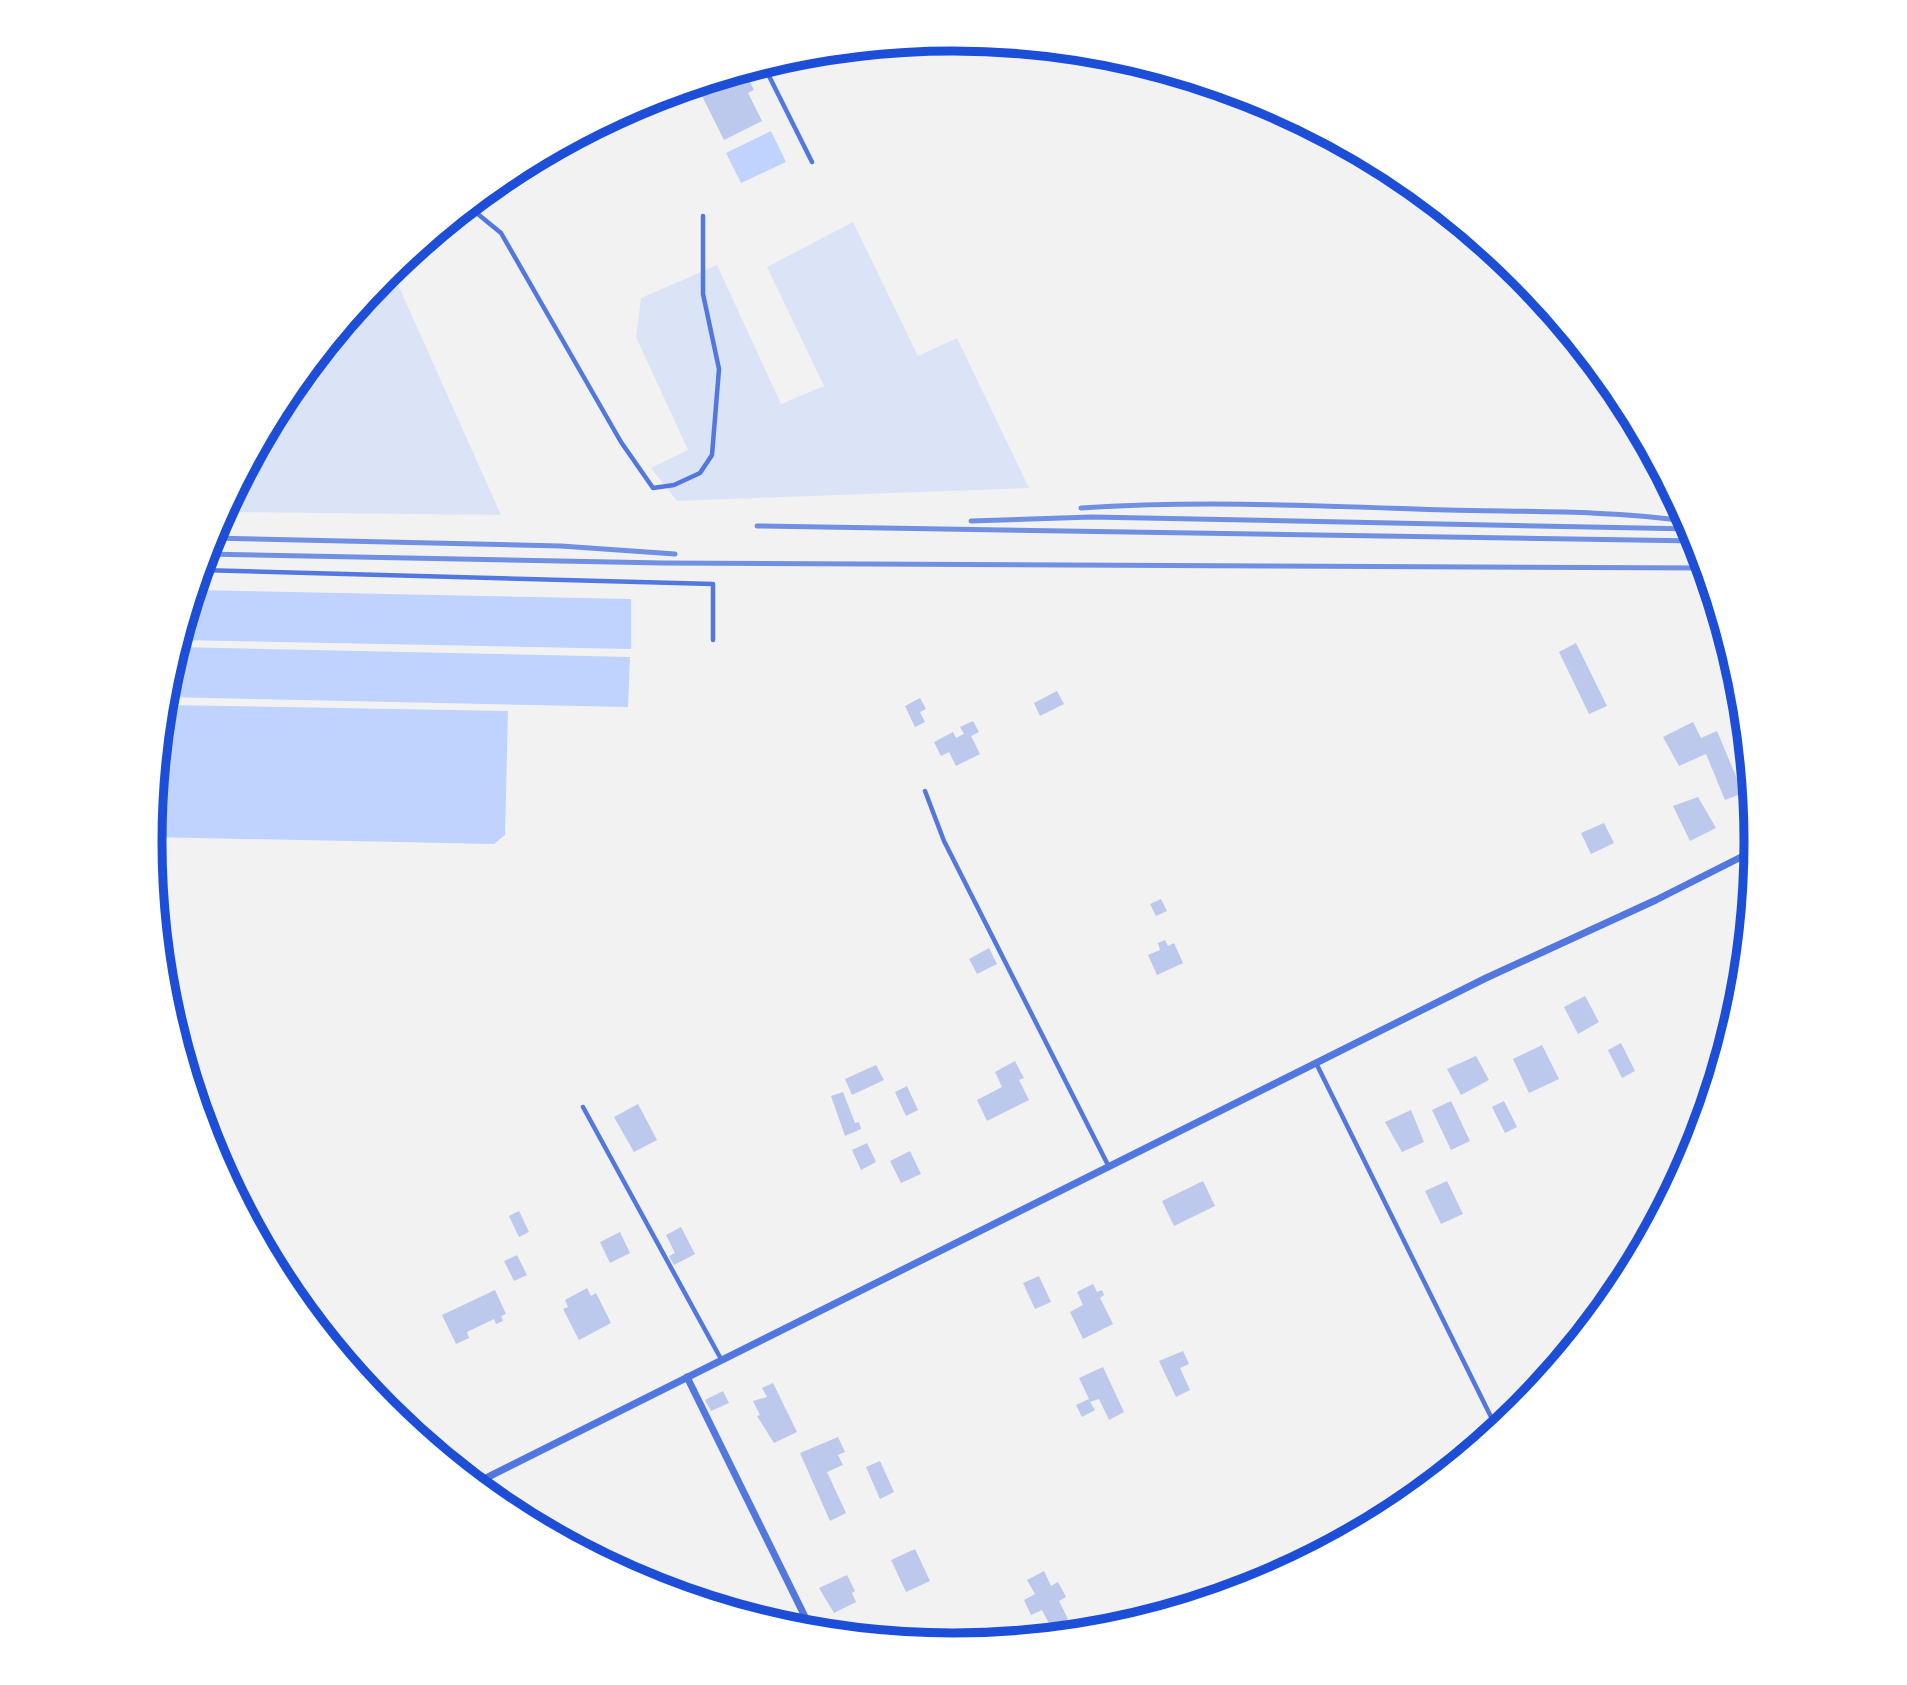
<svg xmlns="http://www.w3.org/2000/svg" width="1907" height="1685" font-family="'PT Sans',sans-serif">
	<rect width="100%" height="100%" fill="#f2f2f2"/>
	<g fill="#dbe4f7">
		<polygon points="853,222 918,356 957,338 1029,488 677,501 651,468 688,450 636,337 641,298 717,265 781,404 824,386 767,267"/>
		<polygon points="391,269 501,515 223,512 285,395"/>
	</g>
	<g fill="#bfd3fe">
		<polygon points="771,131 786,162 741,183 726,153"/>
		<polygon points="194,590 631,599 631,649 179,640"/>
		<polygon points="177,647 630,657 628,707 164,697"/>
		<polygon points="163,705 508,711 505,835 494,844 150,837"/>
	</g>
	<g fill="#bdc9ec">
		<polygon points="744,70 754,90 748,93 762,121 724,140 696,84"/>
		<polygon points="1576,643 1607,706 1589,714 1559,652"/>
		<polygon points="1057,691 1064,704 1040,716 1034,703"/>
		<polygon points="920,698 926,709 920,712 925,722 915,727 905,706"/>
		<polygon points="973,721 979,732 971,736 980,754 956,766 949,752 941,756 934,742 953,732 956,738 964,734 960,727"/>
		<polygon points="1693,722 1701,738 1717,731 1743,793 1725,800 1706,754 1679,766 1663,737"/>
		<polygon points="1698,797 1716,828 1690,841 1673,806"/>
		<polygon points="1604,823 1614,843 1591,854 1581,833"/>
		<polygon points="1161,899 1167,911 1156,916 1150,904"/>
		<polygon points="1165,940 1168,946 1174,943 1183,963 1157,975 1148,955 1160,950 1158,943"/>
		<polygon points="989,948 997,964 977,974 969,959"/>
		<polygon points="1585,996 1599,1022 1578,1034 1564,1007"/>
		<polygon points="1621,1043 1635,1071 1622,1078 1608,1050"/>
		<polygon points="1542,1045 1559,1079 1529,1093 1513,1059"/>
		<polygon points="1476,1056 1489,1080 1461,1095 1447,1069"/>
		<polygon points="1015,1061 1024,1078 1019,1080 1029,1100 987,1121 977,1100 1002,1087 995,1072"/>
		<polygon points="876,1065 884,1080 852,1095 845,1079"/>
		<polygon points="907,1086 918,1110 906,1116 895,1092"/>
		<polygon points="843,1092 855,1123 859,1122 861,1129 845,1136 831,1096"/>
		<polygon points="1451,1101 1470,1141 1451,1150 1432,1110"/>
		<polygon points="1504,1101 1517,1127 1505,1133 1492,1107"/>
		<polygon points="638,1104 657,1140 634,1152 614,1117"/>
		<polygon points="1411,1110 1424,1142 1402,1152 1385,1122"/>
		<polygon points="867,1143 876,1162 861,1170 852,1150"/>
		<polygon points="910,1151 921,1174 901,1183 890,1161"/>
		<polygon points="1203,1181 1215,1206 1174,1226 1162,1201"/>
		<polygon points="1447,1181 1463,1214 1441,1224 1425,1191"/>
		<polygon points="519,1211 529,1232 519,1237 509,1216"/>
		<polygon points="681,1227 695,1254 674,1265 669,1256 675,1253 666,1235"/>
		<polygon points="620,1232 630,1253 610,1263 600,1242"/>
		<polygon points="517,1255 527,1275 514,1281 504,1261"/>
		<polygon points="293,1272 303,1293 293,1297 279,1278"/>
		<polygon points="1039,1276 1051,1302 1035,1309 1023,1283"/>
		<polygon points="1093,1284 1097,1292 1102,1290 1104,1295 1100,1298 1113,1324 1083,1339 1070,1312 1083,1305 1077,1292"/>
		<polygon points="587,1288 591,1296 596,1293 611,1323 579,1340 563,1309 568,1307 565,1300"/>
		<polygon points="495,1290 506,1314 501,1316 503,1321 496,1324 494,1319 467,1332 469,1338 456,1344 442,1315"/>
		<polygon points="313,1302 337,1351 337,1352 301,1308"/>
		<polygon points="1183,1351 1189,1364 1180,1368 1190,1390 1176,1397 1159,1361"/>
		<polygon points="1103,1367 1124,1412 1109,1420 1099,1399 1090,1402 1095,1410 1082,1417 1076,1405 1089,1399 1079,1378"/>
		<polygon points="773,1383 797,1432 774,1443 757,1416 760,1415 753,1401 767,1397 762,1388"/>
		<polygon points="723,1391 729,1403 711,1411 705,1400"/>
		<polygon points="838,1437 845,1452 838,1455 843,1465 827,1472 846,1513 830,1521 800,1453"/>
		<polygon points="880,1461 894,1492 880,1499 866,1467"/>
		<polygon points="915,1549 930,1581 906,1592 891,1560"/>
		<polygon points="1044,1571 1051,1586 1058,1582 1066,1597 1059,1601 1068,1619 1051,1627 1042,1610 1031,1615 1024,1600 1035,1594 1027,1580"/>
		<polygon points="847,1575 855,1591 852,1593 856,1602 834,1613 819,1588"/>
	</g>
	<g fill="none" stroke-linecap="round" stroke-linejoin="round">
		<g stroke="#5277de" stroke-width="4.5">
			<polyline points="763,64 812,162"/>
			<polyline points="468,206 501,233 621,442 653,488 674,485 700,473 712,455 719,369 703,294 703,216"/>
			<polyline points="200,570 713,584 713,640"/>
			<polyline points="925,791 944,841 1109,1167"/>
			<polyline points="1316,1063 1498,1431"/>
			<polyline points="583,1107 721,1359"/>
		</g>
		<g stroke="#5277de" stroke-width="7">
			<polyline points="687,1377 813,1633"/>
			<polyline points="474,1484 1486,978 1656,900 1757,849"/>
		</g>
		<g stroke="#7290e2" stroke-width="5">
			<path d="M1081,508C1203,500 1325,506 1447,510C1527,512 1607,510 1686,521"/>
			<polyline points="971,521 1092,517 1693,529"/>
			<polyline points="757,526 1698,541"/>
			<polyline points="210,538 561,546 675,554"/>
			<polyline points="205,554 663,563 1706,568"/>
		</g>
	</g>
	<path d="M0 0H1907V1685H0ZM162 842a791 791 0 1 1 1582 0a791 791 0 1 1-1582 0Z" fill="#fff" fill-rule="evenodd"/>
	<path fill="none" stroke="#1d4ed8" stroke-width="9" d="M162 842a791 791 0 1 1 1582 0a791 791 0 1 1-1582 0Z"/>
</svg>
